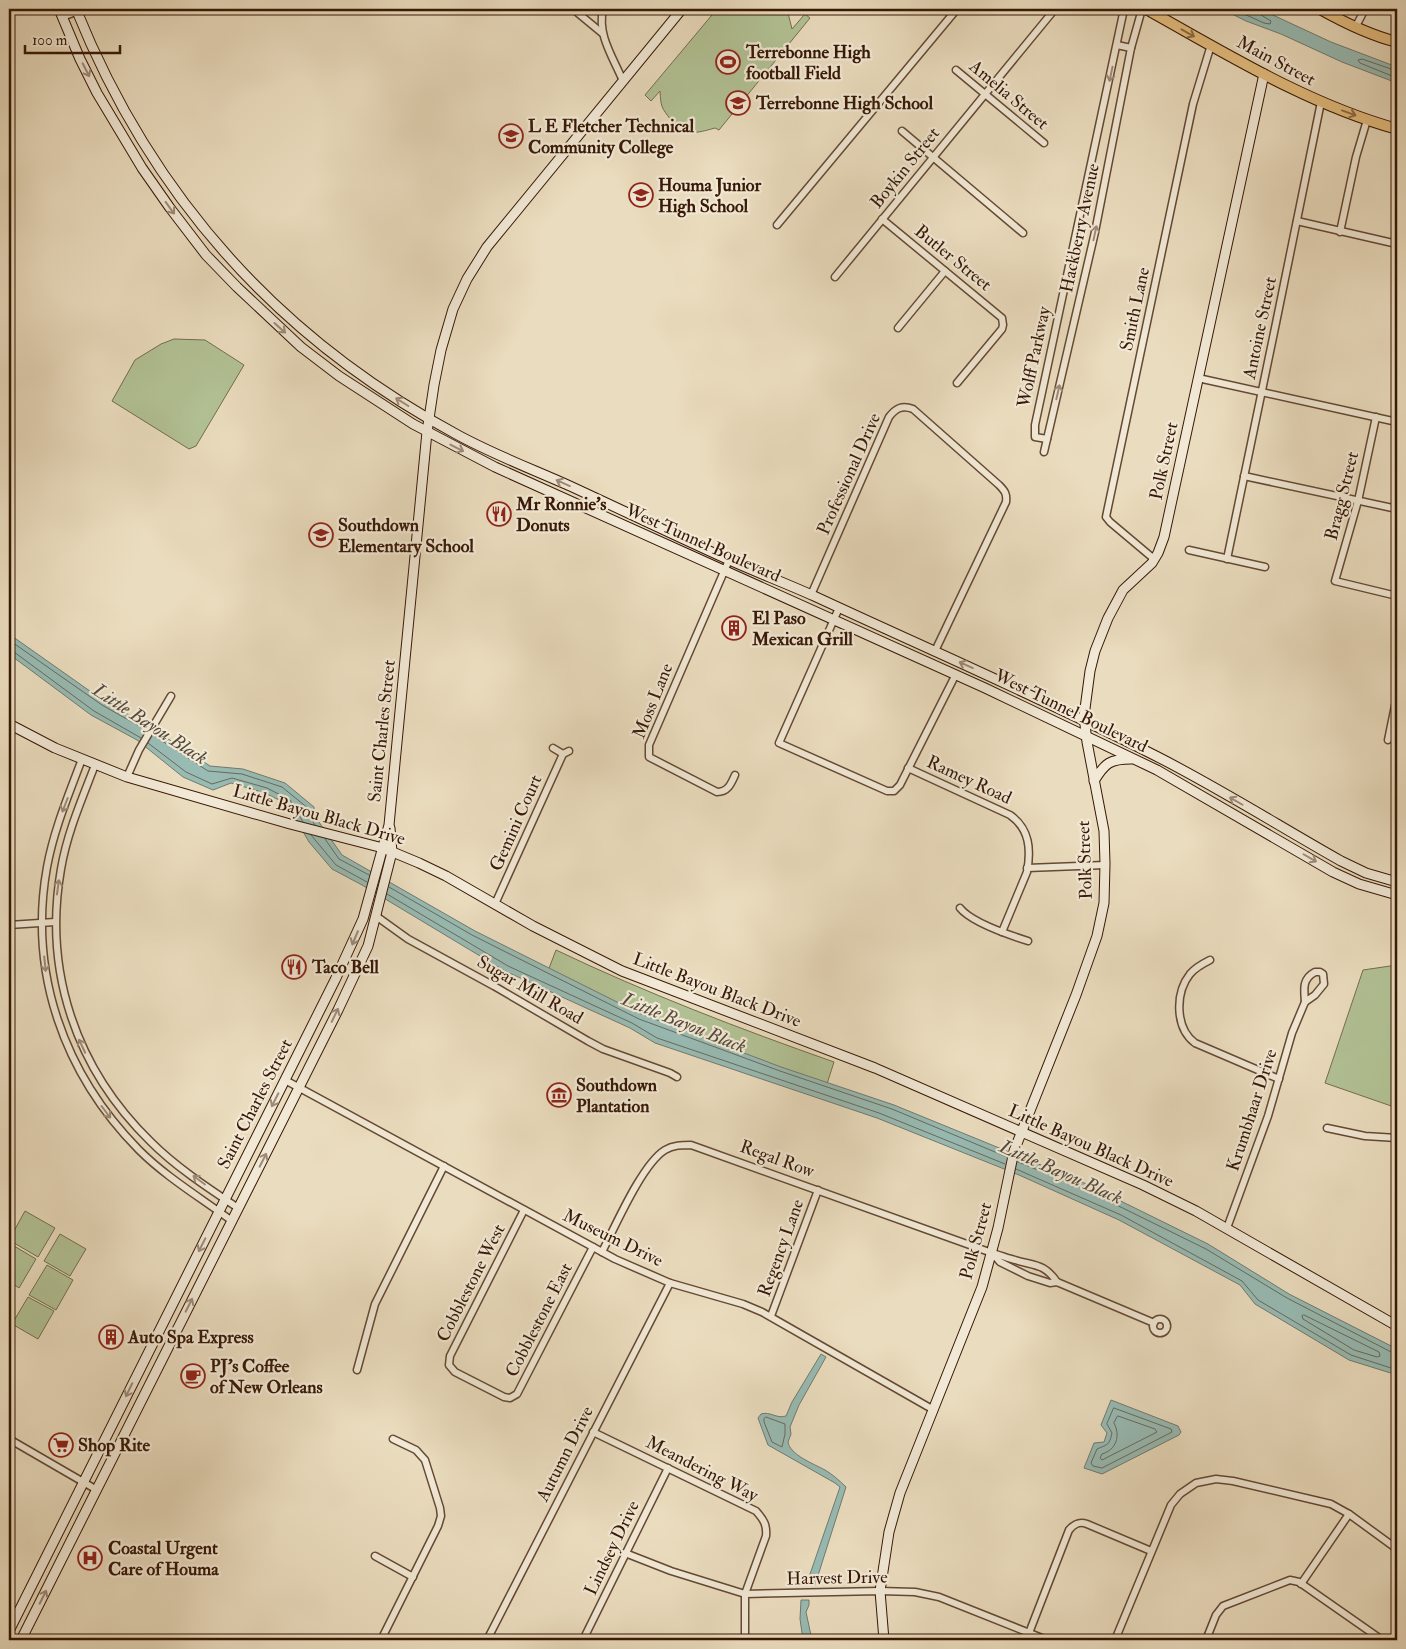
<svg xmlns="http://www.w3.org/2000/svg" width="1406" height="1649" font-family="'IM FELL Double Pica',serif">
	<rect width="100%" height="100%" fill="#eadcbe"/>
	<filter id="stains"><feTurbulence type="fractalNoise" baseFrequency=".004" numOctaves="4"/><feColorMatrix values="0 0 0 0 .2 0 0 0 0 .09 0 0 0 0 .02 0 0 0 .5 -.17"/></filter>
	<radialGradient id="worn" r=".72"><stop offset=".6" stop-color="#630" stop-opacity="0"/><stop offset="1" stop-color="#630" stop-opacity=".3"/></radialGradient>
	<g fill="#b2c295" stroke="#746d4d">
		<path d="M717,9H787L792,29L805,14L810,18L719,130L715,128C697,133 685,137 671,120C661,107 661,107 660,91L651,101L645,95Z"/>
		<polygon points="174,339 205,340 244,365 196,446 189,449 112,401 135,360 161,344"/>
		<path d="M556,950C646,993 740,1029 834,1062L826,1087L660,1025L548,971Z"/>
		<polygon points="1397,965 1397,1108 1325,1083 1363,970"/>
		<polygon points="25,1211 55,1228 38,1257 9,1240"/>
		<polygon points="60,1234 86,1249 70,1276 44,1261"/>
		<polygon points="9,1243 36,1259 19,1288 9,1281"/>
		<polygon points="47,1265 73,1280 56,1310 29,1295"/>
		<polygon points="28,1297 54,1311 38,1339 12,1324"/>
	</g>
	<g fill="#98bbb4" stroke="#717a6e">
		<polygon points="1222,9 1260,9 1331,42 1397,67 1397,83 1342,62 1281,34 1246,21"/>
		<polygon points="9,634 104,701 145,724 210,766 243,769 285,783 314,807 314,815 342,855 475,931 641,1014 781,1067 894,1105 1080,1181 1208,1244 1289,1294 1397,1349 1397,1375 1349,1360 1255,1304 1240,1285 1119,1220 1019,1175 877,1118 655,1043 630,1028 505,971 362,885 332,869 309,842 287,804 265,793 231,783 213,790 183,777 137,740 91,715 9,654"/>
		<path d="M821,1354L826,1357L799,1405L790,1427L791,1434L788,1442C790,1455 814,1464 825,1470C832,1474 840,1481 846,1487L815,1585L808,1584L809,1577L840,1487L835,1483L768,1445L758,1418L761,1414C770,1411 776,1419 786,1416L792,1402Z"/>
		<polygon points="1111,1400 1178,1426 1181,1432 1179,1435 1102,1474 1084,1468 1094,1443 1104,1442 1107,1433 1101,1425"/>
		<polygon points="801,1600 809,1600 809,1605 806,1612 812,1640 805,1640 802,1633 800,1619"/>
	</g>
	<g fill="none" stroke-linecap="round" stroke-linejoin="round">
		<g stroke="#686a5c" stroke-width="1">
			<polyline points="1233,9 1264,23 1270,24 1271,21 1261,15 1259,9"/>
			<polyline points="1397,71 1362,59 1358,60 1360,63 1397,78"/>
			<polyline points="9,640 102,705 146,730"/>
			<polyline points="9,651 14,652 94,711 141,738"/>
			<polyline points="153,735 208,771 242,774 282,787 309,809 310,817 315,825"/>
			<polyline points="148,743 186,772 212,784 232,778 267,788 290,800 303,822"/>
			<polyline points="311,835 336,865 367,882"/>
			<polyline points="325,839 339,859 369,875"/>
			<polyline points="389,887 472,935 639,1019 780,1071 892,1109 1007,1157"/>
			<polyline points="387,894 508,966 632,1023 657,1038 879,1113 1005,1164"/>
			<polyline points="1018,1162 1078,1186 1206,1249 1287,1298 1393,1353 1397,1353"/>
			<polyline points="1016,1169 1121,1215 1242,1281 1258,1300 1351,1355 1397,1370"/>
			<polygon points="1304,1315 1379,1352 1380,1356 1377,1357 1354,1350 1303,1319 1302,1316"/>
			<path d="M1114,1408L1171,1429L1172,1432L1102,1468L1093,1466L1091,1463L1097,1449C1108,1444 1109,1446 1112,1433L1107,1424Z"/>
			<path d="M1118,1416L1155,1429L1157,1432L1102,1460L1100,1458L1102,1454C1116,1450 1121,1436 1114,1423Z"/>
			<polygon points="766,1417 785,1424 785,1434 782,1447 772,1442 764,1422 764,1419"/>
		</g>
		<g stroke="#644933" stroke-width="9">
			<g id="street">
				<polyline points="573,9 602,33"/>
				<path d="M603,9C597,35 613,57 623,81"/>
				<polyline points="62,17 84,9"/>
				<polyline points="1355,28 1365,9"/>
				<polyline points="1117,45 1131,48"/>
				<polyline points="956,70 1044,143"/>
				<polyline points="902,131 1023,233"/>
				<polyline points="882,219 1002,318 1003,325 1002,329 957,383"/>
				<polyline points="1297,221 1397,244"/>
				<polyline points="777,225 957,9"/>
				<polyline points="1340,232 1356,157 1367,120"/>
				<polyline points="835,277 1055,9"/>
				<polyline points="898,328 945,271"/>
				<polyline points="1198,378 1397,422"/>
				<polyline points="1376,417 1358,501 1335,581 1397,596"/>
				<polyline points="1047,439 1035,437 1035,425 1124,9"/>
				<polyline points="1044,452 1095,232 1131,48 1142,9"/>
				<polyline points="1244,476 1397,509"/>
				<polyline points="1189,550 1265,567"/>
				<polyline points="1154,559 1110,522 1106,517 1107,512 1193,104 1211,45"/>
				<polyline points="1227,559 1276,323 1321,102"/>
				<path d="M729,560L649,745V757L717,792C728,792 731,784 735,775"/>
				<path d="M811,595L889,417C896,408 902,405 913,409L999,485C1005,491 1007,494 1006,502L935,651"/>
				<polyline points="839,608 779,743 887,791 894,791 900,785 956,674"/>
				<polyline points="1388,740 1397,696"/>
				<polyline points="553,748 563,754 569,751"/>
				<path d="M82,759C69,794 54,829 47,867C28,973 64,1074 139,1150C166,1177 201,1198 232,1221"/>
				<path d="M95,765C82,799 67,833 61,869C43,972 76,1069 151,1142C176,1167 208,1188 238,1208"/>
				<path d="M908,768L1010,815C1030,829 1031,850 1027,872L1002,932"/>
				<polyline points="127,777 139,750 171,696"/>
				<polyline points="1027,868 1105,865"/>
				<polyline points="495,904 563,754"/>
				<path d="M960,908C972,923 1009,935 1028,941"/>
				<polyline points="376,916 408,939 494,986 588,1041 603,1049 670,1073 677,1077"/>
				<polyline points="9,925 55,922"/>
				<path d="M1210,960C1202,964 1195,968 1190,974C1175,993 1175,1028 1195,1043L1279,1079"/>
				<path d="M1315,972H1320L1323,974L1324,984L1315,995L1305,1002C1304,989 1302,979 1315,972Z"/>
				<polyline points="285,1080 615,1259 670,1283 743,1304 762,1312 932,1409"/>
				<polyline points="1327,1128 1365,1136 1397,1138"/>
				<polyline points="524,1210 450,1356 449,1365 455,1372 504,1397 510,1398 517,1394 593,1247"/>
				<polyline points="1227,1228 1268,1116 1292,1033 1305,1002"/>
				<path d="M602,1252C615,1227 642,1164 665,1150C673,1145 682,1145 691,1145L992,1253C1000,1255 1007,1258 1015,1260C1034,1266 1044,1263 1057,1282"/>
				<polyline points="992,1253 1000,1262 1028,1276 1050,1283 1057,1282 1154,1323"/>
				<polyline points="771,1316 818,1190"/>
				<circle cx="1160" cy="1326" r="7"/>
				<polyline points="357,1370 375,1304 444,1166"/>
				<path d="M593,1432L756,1511C764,1520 767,1525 766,1536L745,1594V1640"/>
				<polyline points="9,1439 97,1490"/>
				<polyline points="625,1553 671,1571 745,1594 880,1591 915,1592 939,1597 1047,1640"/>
				<polyline points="375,1556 413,1577"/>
				<polyline points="1301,1584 1349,1514"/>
				<path d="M1029,1633L1069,1530C1074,1524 1079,1521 1087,1524L1151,1551"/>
				<polyline points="381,1640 438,1526 441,1516 440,1508 425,1460 416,1450 393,1439"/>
				<polyline points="487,1640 670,1283"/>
				<polyline points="583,1640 668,1468"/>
				<polyline points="1115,1640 1171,1505 1180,1494 1196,1483 1216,1479 1233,1481 1331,1504 1349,1514 1397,1549"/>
				<polyline points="1206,1640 1216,1615 1223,1606 1290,1580 1299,1582 1382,1640"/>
			</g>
		</g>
		<g stroke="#371805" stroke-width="11">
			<g id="secondary">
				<polyline points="59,9 80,59 97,93 142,168 170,208 206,255 237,287 301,347 339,376 413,424 495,467 985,688 1157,770 1333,872 1359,884 1397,895"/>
				<path d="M76,9C151,195 278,338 456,434C492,454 532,469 570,486C622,510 674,535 727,559C756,572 785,583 814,596C928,649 1044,699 1156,756C1219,788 1279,826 1341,861L1366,873L1397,882"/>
				<polyline points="9,724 55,748 127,777 290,824 383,848 419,863 446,876 533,926 622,971 875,1068 1143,1185 1196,1211 1397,1326"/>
				<path d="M1094,781C1105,763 1110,759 1131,759"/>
				<polyline points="9,1631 335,980 363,919 389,825 427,432 434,385 441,350 453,309 467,279 487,247 682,9"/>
				<polyline points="21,1640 338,1010 368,946 392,852 390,828"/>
				<polyline points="884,1640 880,1591 889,1532 900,1493 982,1287 998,1228 1014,1151 1076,995 1097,936 1104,903 1105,864 1104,831 1087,742 1084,716 1090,671 1095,651 1108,618 1123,590 1152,563 1158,553 1164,537 1264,74"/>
			</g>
		</g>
		<g stroke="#371805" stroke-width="12">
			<g id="primary">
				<path d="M1146,9C1227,54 1307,104 1397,129"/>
				<path d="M1320,9C1345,23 1369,35 1397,42"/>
			</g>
		</g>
		<use href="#street" stroke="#f1e8d5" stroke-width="6"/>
		<use href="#secondary" stroke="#f1e8d5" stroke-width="9"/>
		<use href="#primary" stroke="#e5be7f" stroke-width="10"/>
	</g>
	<defs><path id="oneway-shaft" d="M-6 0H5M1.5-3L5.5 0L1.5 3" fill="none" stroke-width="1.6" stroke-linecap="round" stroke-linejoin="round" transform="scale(1.25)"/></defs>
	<g stroke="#8e6b42">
		<use href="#oneway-shaft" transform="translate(1188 33) rotate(29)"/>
		<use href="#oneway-shaft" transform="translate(1349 113) rotate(20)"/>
	</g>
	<g stroke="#9d8a77">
		<use href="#oneway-shaft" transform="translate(86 70) rotate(63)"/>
		<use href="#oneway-shaft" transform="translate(1111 74) rotate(102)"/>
		<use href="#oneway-shaft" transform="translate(170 208) rotate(54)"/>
		<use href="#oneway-shaft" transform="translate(1095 233) rotate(-78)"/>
		<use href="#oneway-shaft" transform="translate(280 328) rotate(42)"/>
		<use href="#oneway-shaft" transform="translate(1058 392) rotate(-77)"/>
		<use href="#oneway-shaft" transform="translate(402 402) rotate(-148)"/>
		<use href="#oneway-shaft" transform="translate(457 448) rotate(27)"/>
		<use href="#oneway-shaft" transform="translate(563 483) rotate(-156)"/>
		<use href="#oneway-shaft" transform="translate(966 665) rotate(-156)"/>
		<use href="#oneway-shaft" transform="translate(1236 801) rotate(-150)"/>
		<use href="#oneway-shaft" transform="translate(65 805) rotate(111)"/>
		<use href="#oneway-shaft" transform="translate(1310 858) rotate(30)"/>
		<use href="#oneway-shaft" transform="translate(58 887) rotate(-82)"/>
		<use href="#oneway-shaft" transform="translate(355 938) rotate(113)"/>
		<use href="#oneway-shaft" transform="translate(45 964) rotate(84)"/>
		<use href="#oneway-shaft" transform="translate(335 1015) rotate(-64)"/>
		<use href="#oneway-shaft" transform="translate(82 1046) rotate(-115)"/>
		<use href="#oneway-shaft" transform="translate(275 1100) rotate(117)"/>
		<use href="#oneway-shaft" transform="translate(106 1112) rotate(53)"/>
		<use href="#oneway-shaft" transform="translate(263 1160) rotate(-63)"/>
		<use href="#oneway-shaft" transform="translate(199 1180) rotate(-143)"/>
		<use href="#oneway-shaft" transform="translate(202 1245) rotate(117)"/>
		<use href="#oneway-shaft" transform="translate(189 1305) rotate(-63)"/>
		<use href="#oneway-shaft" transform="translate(129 1390) rotate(116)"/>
		<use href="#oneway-shaft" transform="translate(43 1597) rotate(-63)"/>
	</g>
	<defs>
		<g id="stadium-ring" transform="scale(1.25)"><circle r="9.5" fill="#f1e8d5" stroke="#8f2418" stroke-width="1.5"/><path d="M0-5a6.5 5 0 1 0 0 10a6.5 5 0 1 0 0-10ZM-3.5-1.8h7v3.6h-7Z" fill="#8f2418"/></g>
		<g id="school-ring" transform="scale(1.25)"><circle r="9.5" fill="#f1e8d5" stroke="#8f2418" stroke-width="1.5"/><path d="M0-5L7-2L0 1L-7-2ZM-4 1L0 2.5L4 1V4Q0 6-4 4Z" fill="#8f2418"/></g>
		<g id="university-ring" transform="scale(1.25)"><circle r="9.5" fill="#f1e8d5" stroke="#8f2418" stroke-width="1.5"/><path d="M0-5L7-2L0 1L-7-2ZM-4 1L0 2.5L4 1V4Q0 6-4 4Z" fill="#8f2418"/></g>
		<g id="restaurant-ring" transform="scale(1.25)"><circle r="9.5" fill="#f1e8d5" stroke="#8f2418" stroke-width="1.5"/><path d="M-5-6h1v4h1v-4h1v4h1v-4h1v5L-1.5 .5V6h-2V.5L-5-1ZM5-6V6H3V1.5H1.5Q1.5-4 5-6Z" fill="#8f2418"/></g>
		<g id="building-ring" transform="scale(1.25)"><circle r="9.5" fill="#f1e8d5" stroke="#8f2418" stroke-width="1.5"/><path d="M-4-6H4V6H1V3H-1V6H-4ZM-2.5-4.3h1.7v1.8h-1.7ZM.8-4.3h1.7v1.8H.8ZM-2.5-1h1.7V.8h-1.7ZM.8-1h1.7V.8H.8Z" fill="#8f2418"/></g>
		<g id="museum-ring" transform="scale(1.25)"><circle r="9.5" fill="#f1e8d5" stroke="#8f2418" stroke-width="1.5"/><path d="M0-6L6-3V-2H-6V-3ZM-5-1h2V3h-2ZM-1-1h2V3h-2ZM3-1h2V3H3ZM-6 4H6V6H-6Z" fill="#8f2418"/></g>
		<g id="cafe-ring" transform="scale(1.25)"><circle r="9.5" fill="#f1e8d5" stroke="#8f2418" stroke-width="1.5"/><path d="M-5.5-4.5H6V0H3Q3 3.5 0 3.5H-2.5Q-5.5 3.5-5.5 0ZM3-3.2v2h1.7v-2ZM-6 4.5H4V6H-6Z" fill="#8f2418"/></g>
		<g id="supermarket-ring" transform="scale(1.25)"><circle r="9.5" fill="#f1e8d5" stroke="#8f2418" stroke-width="1.5"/><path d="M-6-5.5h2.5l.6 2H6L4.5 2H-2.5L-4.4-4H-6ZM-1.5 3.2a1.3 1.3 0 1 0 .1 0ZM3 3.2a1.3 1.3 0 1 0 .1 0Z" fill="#8f2418"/></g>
		<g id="hospital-ring" transform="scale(1.25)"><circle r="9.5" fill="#f1e8d5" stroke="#8f2418" stroke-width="1.5"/><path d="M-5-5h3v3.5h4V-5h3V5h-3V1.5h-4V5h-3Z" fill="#8f2418"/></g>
	</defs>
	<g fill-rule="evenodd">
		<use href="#stadium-ring" x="728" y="62"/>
		<use href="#school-ring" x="738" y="103"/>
		<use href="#university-ring" x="511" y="136"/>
		<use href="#school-ring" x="641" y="195"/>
		<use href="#restaurant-ring" x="499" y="514"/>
		<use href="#school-ring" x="321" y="535"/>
		<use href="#building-ring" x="734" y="628"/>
		<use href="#restaurant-ring" x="294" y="967"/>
		<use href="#museum-ring" x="559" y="1095"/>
		<use href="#building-ring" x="111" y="1337"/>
		<use href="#cafe-ring" x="193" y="1376"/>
		<use href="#supermarket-ring" x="61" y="1445"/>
		<use href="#hospital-ring" x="90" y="1558"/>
	</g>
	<g text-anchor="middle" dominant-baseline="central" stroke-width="4.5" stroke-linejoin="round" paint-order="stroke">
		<g font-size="18" font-weight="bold" fill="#371805" stroke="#f1e8d5" text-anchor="start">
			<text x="746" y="52">Terrebonne High<tspan x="746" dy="21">football Field</tspan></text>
			<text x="756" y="103">Terrebonne High School</text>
			<text x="528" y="126">L E Fletcher Technical<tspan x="528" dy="21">Community College</tspan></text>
			<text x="658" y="185">Houma Junior<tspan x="658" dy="21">High School</tspan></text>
			<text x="516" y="504">Mr Ronnie's<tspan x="516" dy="21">Donuts</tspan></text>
			<text x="338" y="525">Southdown<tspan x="338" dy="21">Elementary School</tspan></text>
			<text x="752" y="618">El Paso<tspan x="752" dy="21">Mexican Grill</tspan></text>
			<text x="312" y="967">Taco Bell</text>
			<text x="576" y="1085">Southdown<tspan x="576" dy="21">Plantation</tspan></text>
			<text x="128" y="1337">Auto Spa Express</text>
			<text x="210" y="1366">PJ's Coffee<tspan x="210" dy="21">of New Orleans</tspan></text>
			<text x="78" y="1445">Shop Rite</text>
			<text x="108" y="1548">Coastal Urgent<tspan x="108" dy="21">Care of Houma</tspan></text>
		</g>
		<g font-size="18" fill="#371805" stroke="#f1e8d5">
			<text transform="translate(1276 61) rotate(28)">Main Street</text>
			<text transform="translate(1009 95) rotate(40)">Amelia Street</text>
			<text transform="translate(905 168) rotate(-51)">Boykin Street</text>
			<text transform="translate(1080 228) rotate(-78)">Hackberry Avenue</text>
			<text transform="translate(953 258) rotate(39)">Butler Street</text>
			<text transform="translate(1135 309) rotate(-78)">Smith Lane</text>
			<text transform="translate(1260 328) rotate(-78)">Antoine Street</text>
			<text transform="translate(1034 357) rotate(-78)">Wolff Parkway</text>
			<text transform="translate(1164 461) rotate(-78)">Polk Street</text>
			<text transform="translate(849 474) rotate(-66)">Professional Drive</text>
			<text transform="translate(1342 496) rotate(-76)">Bragg Street</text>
			<text transform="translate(703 543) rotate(24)">West Tunnel Boulevard</text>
			<text transform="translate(653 701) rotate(-68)">Moss Lane</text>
			<text transform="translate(1071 711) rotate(26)">West Tunnel Boulevard</text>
			<text transform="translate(382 731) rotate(-84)">Saint Charles Street</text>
			<text transform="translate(969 780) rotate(25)">Ramey Road</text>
			<text transform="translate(319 815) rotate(16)">Little Bayou Black Drive</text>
			<text transform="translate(516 823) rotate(-66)">Gemini Court</text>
			<text transform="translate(1085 860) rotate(-92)">Polk Street</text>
			<text transform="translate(530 990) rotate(30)">Sugar Mill Road</text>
			<text transform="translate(717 990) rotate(21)">Little Bayou Black Drive</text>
			<text transform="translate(255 1104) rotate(-63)">Saint Charles Street</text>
			<text transform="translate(1252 1110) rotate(-72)">Krumbhaar Drive</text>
			<text transform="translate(1091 1146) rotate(24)">Little Bayou Black Drive</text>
			<text transform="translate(777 1159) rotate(20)">Regal Row</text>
			<text transform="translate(613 1238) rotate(26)">Museum Drive</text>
			<text transform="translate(976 1241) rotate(-75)">Polk Street</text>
			<text transform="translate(781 1248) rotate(-70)">Regency Lane</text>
			<text transform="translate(471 1283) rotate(-63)">Cobblestone West</text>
			<text transform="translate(539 1320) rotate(-63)">Cobblestone East</text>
			<text transform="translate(565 1454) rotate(-63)">Autumn Drive</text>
			<text transform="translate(702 1469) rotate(27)">Meandering Way</text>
			<text transform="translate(612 1548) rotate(-64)">Lindsey Drive</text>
			<text transform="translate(837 1578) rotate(-1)">Harvest Drive</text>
		</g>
		<g font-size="19" font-style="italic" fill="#54493a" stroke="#f1e8d5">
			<text transform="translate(150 724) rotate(33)">Little Bayou Black</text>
			<text transform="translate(684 1023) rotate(22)">Little Bayou Black</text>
			<text transform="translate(1061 1172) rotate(24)">Little Bayou Black</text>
		</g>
	</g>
	<rect width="1406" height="1649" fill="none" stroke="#eadcbe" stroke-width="30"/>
	<rect x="10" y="10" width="1386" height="1629" fill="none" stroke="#371805" stroke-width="2.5"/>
	<rect x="15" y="15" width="1376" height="1619" fill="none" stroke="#371805"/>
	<path d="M25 45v8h95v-8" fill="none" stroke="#371805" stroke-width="2.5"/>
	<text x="32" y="45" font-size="15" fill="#371805" stroke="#f1e8d5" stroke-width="4" paint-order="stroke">100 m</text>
	<rect width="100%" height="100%" filter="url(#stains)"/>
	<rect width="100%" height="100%" fill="url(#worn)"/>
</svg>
